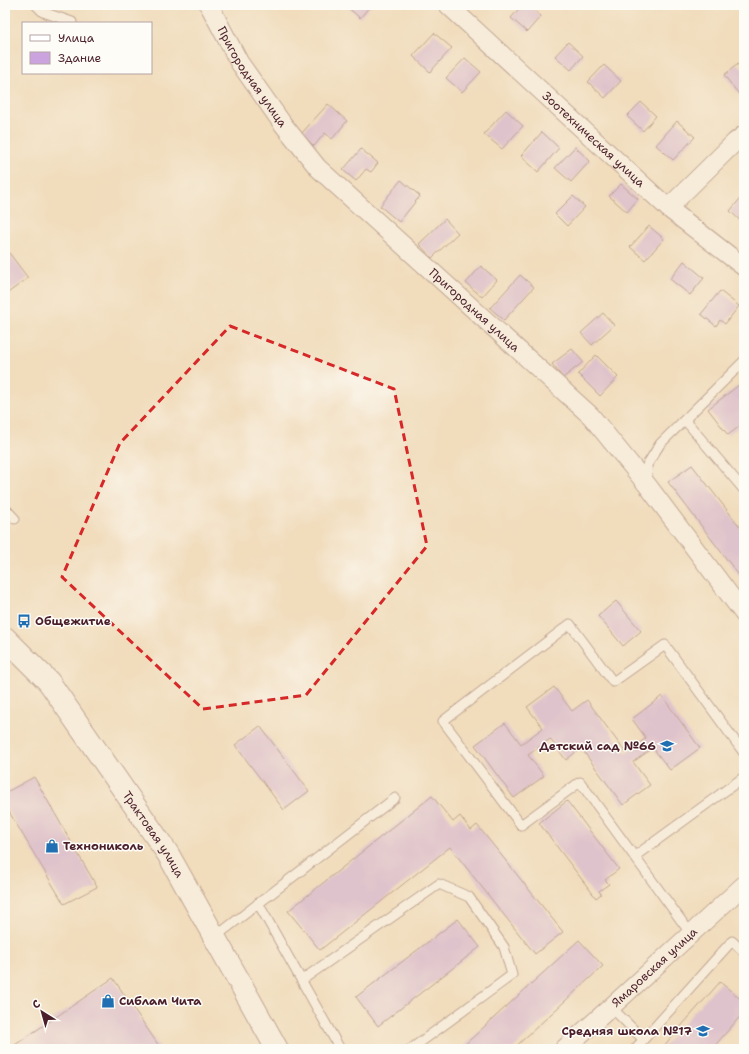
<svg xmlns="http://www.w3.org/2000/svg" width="749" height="1054" font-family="'Shantell Sans',sans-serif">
	<rect width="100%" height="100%" fill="#fdfcf7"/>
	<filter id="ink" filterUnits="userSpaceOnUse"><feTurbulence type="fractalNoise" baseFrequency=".025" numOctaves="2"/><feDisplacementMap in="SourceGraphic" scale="8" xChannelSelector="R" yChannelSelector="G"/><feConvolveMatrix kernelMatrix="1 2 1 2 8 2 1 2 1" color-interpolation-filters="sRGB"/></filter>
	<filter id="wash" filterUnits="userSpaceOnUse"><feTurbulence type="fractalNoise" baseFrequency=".012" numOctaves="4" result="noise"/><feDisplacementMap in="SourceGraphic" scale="16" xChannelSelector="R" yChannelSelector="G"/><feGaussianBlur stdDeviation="0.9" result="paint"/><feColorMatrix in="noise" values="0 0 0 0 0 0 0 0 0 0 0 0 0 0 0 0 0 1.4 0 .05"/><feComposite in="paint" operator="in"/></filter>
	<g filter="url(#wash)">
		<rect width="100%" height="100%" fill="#f1dcbc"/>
		<g id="blocks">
			<g fill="#cba4df">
				<polygon points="345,5 371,5 360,18"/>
				<polygon points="522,5 528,5 541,16 527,32 511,18"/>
				<polygon points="434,33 452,48 430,72 413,56"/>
				<polygon points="568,42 583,56 571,70 555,56"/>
				<polygon points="465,58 481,72 462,92 446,78"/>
				<polygon points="738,64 744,71 744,95 741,97 724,75"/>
				<polygon points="604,65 621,81 605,98 588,82"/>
				<polygon points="641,102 656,116 643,131 627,116"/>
				<polygon points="328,104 347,121 332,139 325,133 314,146 301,134"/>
				<polygon points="506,110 523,126 502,149 484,134"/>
				<polygon points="677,121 695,137 673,160 656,145"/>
				<polygon points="542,132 559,148 538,172 521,156"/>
				<polygon points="575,147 590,161 571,182 555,168"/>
				<polygon points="361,149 378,163 371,172 366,169 356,181 343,170"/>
				<polygon points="401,180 420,196 399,222 380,206"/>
				<polygon points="621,184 638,199 627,212 609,196"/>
				<polygon points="744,194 744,224 730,211"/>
				<polygon points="573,196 585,207 567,226 555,214"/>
				<polygon points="445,219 458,233 432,258 419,244"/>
				<polygon points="649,226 664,239 645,260 630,247"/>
				<polygon points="7,250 28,278 5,295 5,251"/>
				<polygon points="684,261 704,278 690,295 670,279"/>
				<polygon points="481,266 497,280 482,297 466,283"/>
				<polygon points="520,275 534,287 504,320 490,308"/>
				<polygon points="720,291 739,306 725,324 720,320 716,326 701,314"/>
				<polygon points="603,313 614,325 592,345 581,333"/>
				<polygon points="572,349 583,362 563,378 552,364"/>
				<polygon points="596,355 618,377 600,396 578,374"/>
				<polygon points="744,381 744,423 728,435 708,409"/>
				<polygon points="692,465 744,532 744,582 668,482"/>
				<polygon points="616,601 641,631 623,646 598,616"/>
				<polygon points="554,687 572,711 587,700 626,753 646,738 632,719 662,696 700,748 670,770 653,748 633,762 650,785 623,805 581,748 566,760 550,739 528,755 544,776 514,798 475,745 505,723 521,744 543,728 527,707"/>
				<polygon points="260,726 309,791 284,810 235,745"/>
				<polygon points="34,777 97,887 64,904 5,805 5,793"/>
				<polygon points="432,796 453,822 460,816 471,830 477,825 563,932 535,954 450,847 320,950 288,911"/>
				<polygon points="567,801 619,869 605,880 609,884 599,891 601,894 596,898 539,823"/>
				<polygon points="458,919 480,947 378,1026 356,997"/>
				<polygon points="579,940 603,966 513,1049 460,1049"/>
				<polygon points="113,978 161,1049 9,1049"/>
				<polygon points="720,982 744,1002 744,1012 712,1049 661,1049"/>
			</g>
		</g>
	</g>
	<g filter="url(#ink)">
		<use href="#blocks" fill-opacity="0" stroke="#84615e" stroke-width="1"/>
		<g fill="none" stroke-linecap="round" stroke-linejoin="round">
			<g stroke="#84615e" stroke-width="11">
				<g id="service">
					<polyline points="36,5 43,12 72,22"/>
					<polyline points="685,420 744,490"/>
					<polyline points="648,483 647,465 660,444 744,361"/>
					<polyline points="5,508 15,519"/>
					<polyline points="635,856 744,777"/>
					<polyline points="258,903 340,1049"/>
					<polyline points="691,934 580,782 521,825 443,721 570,624 613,682 665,645 744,753"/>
					<polyline points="215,937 395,798"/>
					<polyline points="302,980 439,884 469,897 504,947 512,975 411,1049"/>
					<polyline points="611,1007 643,1039"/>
					<polyline points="635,1049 732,941 744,952"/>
				</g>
			</g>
			<g stroke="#84615e" stroke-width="20">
				<g id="minor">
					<path id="s1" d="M209,5L239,62L282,123L318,168L591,416L648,486L744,614"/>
					<path id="s2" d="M448,5L668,208L744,267"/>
					<polyline points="668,208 735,142 744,135"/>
					<path id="s3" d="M564,1049L621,998L744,885"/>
				</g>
			</g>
			<g stroke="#84615e" stroke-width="24">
				<g id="secondary">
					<path id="s4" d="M5,638L49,682L168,854L277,1049"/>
				</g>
			</g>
			<use href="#service" stroke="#fff" stroke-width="9"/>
			<use href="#minor" stroke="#fff" stroke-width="18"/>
			<use href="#secondary" stroke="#fff" stroke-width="22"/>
		</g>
	</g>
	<path d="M0 0H749V1054H0ZM230,326L394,389L427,546L306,695L203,709L62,577L120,443Z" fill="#f1dcbc" fill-opacity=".55" fill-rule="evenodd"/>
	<path fill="none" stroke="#d62828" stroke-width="3" stroke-dasharray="8 5" stroke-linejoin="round" d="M230,326L394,389L427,546L306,695L203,709L62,577L120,443Z"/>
	<defs>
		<g id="bus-bare" transform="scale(1.08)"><path d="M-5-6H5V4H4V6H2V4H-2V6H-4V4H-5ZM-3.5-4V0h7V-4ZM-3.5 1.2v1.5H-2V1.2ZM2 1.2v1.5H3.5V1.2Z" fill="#1f6fb2" stroke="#fdfcf7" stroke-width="2.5" paint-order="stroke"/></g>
		<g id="school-bare" transform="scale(1.08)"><path d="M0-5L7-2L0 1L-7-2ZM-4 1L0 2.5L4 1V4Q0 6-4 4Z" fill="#1f6fb2" stroke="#fdfcf7" stroke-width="2.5" paint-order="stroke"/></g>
		<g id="shop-bare" transform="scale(1.08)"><path d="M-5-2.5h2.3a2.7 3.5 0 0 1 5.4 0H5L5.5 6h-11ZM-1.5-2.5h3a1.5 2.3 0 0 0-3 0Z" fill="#1f6fb2" stroke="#fdfcf7" stroke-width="2.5" paint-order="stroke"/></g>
	</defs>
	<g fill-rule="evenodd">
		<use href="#bus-bare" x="24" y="621"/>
		<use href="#school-bare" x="667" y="746"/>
		<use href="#shop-bare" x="52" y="846"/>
		<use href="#shop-bare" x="108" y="1001"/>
		<use href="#school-bare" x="703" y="1031"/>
	</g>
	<g text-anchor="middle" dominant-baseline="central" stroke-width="3" stroke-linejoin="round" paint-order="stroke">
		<g font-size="12" fill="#4a1f2b" stroke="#fdfcf7">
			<text stroke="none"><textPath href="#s1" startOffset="84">Пригородная улица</textPath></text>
			<text stroke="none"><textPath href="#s2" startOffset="198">Зоотехническая улица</textPath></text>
			<text stroke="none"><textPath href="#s1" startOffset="408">Пригородная улица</textPath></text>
			<text stroke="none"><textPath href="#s4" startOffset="247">Трактовая улица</textPath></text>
			<text stroke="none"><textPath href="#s3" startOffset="122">Ямаровская улица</textPath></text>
		</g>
		<g font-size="12" font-weight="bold" fill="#4a1f2b" stroke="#fdfcf7" text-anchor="start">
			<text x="35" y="621">Общежитие</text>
			<text x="656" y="746" text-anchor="end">Детский сад №66</text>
			<text x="63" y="846">Технониколь</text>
			<text x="119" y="1001">Сиблам Чита</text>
			<text x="692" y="1031" text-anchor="end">Средняя школа №17</text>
		</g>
	</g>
	<rect width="749" height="1054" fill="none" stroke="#fdfcf7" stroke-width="20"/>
	<rect x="22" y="22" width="130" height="52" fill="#fdfcf7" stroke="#b5a4a5"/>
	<rect x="30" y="35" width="20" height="6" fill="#ffffff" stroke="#b5a4a5"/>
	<text x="58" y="42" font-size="12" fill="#4a1f2b">Улица</text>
	<rect x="30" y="52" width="20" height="12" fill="#cba4df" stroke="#b5a4a5"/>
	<text x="58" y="62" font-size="12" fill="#4a1f2b">Здание</text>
	<g transform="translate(42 1012) rotate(323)" stroke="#fdfcf7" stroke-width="3" paint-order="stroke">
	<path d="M0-3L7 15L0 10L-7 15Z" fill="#4a1f2b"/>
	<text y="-6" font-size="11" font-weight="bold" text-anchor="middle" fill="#4a1f2b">С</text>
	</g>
</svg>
